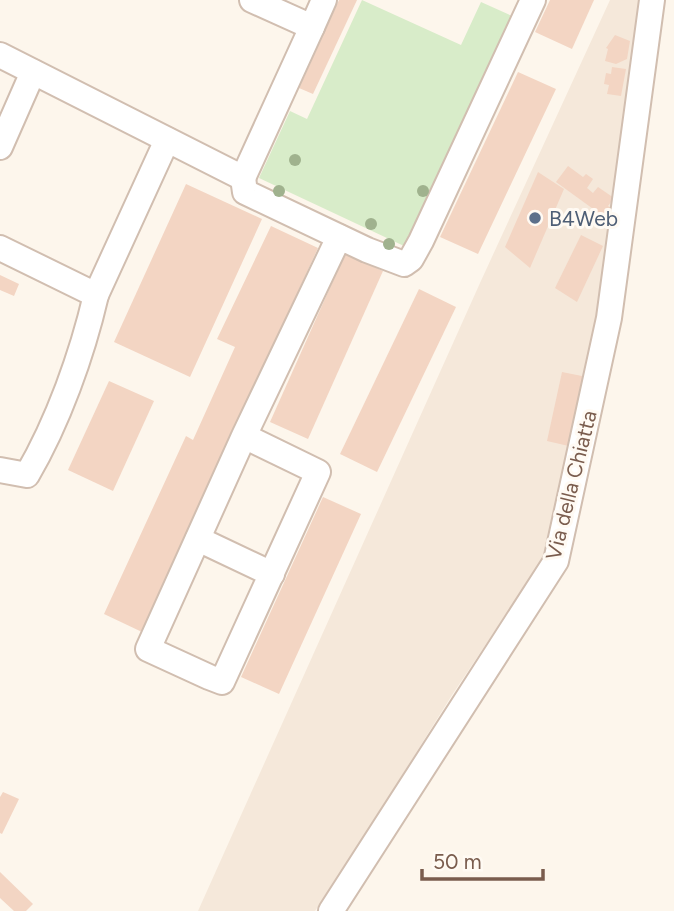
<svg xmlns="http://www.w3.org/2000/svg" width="674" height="911" font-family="Figtree,sans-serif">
	<rect width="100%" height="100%" fill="#fdf6ec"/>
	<polygon fill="#f5e8da" points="610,0 639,0 595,348 558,511 543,559 452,695 348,862 315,911 198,911 480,283"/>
	<polygon fill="#d8ecc9" points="362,0 461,45 481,2 512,16 404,246 259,178 290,111 307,119"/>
	<g fill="#f3d5c3">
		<polygon points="339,0 357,0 313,94 299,88"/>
		<polygon points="550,0 594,0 572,49 535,32"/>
		<polygon points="615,35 630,41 627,59 616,64 605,61 608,49 606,48"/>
		<polygon points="612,67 626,69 621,96 607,94 609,85 604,84 606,73 611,74"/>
		<polygon points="518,72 556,89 478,254 440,237"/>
		<polygon points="568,166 583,177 586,174 593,179 587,188 593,193 598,187 614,198 608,206 614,210 607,219 556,182"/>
		<polygon points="538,172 564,189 530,268 505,247"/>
		<polygon points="186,184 262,219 190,377 114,342"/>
		<polygon points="271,226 318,248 142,632 104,614 186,436 193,440 235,347 217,339"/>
		<polygon points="581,235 603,246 577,302 555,288"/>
		<polygon points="345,254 383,271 308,439 270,422"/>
		<polygon points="0,275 19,284 14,296 0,290"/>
		<polygon points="419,289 456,307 377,472 340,454"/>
		<polygon points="562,372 587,377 573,447 547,441"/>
		<polygon points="109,381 154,401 113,491 68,470"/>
		<polygon points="323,497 361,514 279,694 241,677"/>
		<polygon points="3,792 19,799 2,834 0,833 0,797"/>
		<polygon points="0,872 33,904 26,911 14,911 0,898"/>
	</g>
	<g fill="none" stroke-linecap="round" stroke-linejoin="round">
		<g stroke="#d1beb0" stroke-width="28">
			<g id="minor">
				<polyline points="252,0 312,27 324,0"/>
				<polyline points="0,55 243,178 312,27"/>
				<polyline points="0,147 33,72"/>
				<polyline points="243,178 245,192 367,250 404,264 411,259 421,241 533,0"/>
				<polyline points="0,248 96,295 167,140"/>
				<polyline points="244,436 148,649 209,677 222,682 318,472 244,436 339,237"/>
				<path d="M0,470L27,475C58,422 82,355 96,295"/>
				<polyline points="198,539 272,574"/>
				<polyline points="331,911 556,561 609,318 652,0"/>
			</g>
		</g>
		<use href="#minor" stroke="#fff" stroke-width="24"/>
	</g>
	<g fill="#a0b28e">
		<circle cx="295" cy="160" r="6"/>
		<circle cx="279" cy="191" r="6"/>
		<circle cx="423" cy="191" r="6"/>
		<circle cx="371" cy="224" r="6"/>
		<circle cx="389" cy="244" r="6"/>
	</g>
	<circle fill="#5c6f8a" stroke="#fffaf3" stroke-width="2.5" cx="535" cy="218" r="7"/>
	<g text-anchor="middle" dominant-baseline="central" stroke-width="6" stroke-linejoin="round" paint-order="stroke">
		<g font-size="21" fill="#4e5e75" stroke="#fffaf3" text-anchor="start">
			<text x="549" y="218">B4Web</text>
		</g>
		<g font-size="21" fill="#7a5c4d" stroke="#fffaf3">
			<text transform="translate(571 485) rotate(-76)">Via della Chiatta</text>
		</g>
	</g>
	<path d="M422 869v10h121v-10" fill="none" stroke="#7a5c4d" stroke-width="3.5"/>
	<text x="433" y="869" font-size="21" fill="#7a5c4d" stroke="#fffaf3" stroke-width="5" paint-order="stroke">50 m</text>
</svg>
